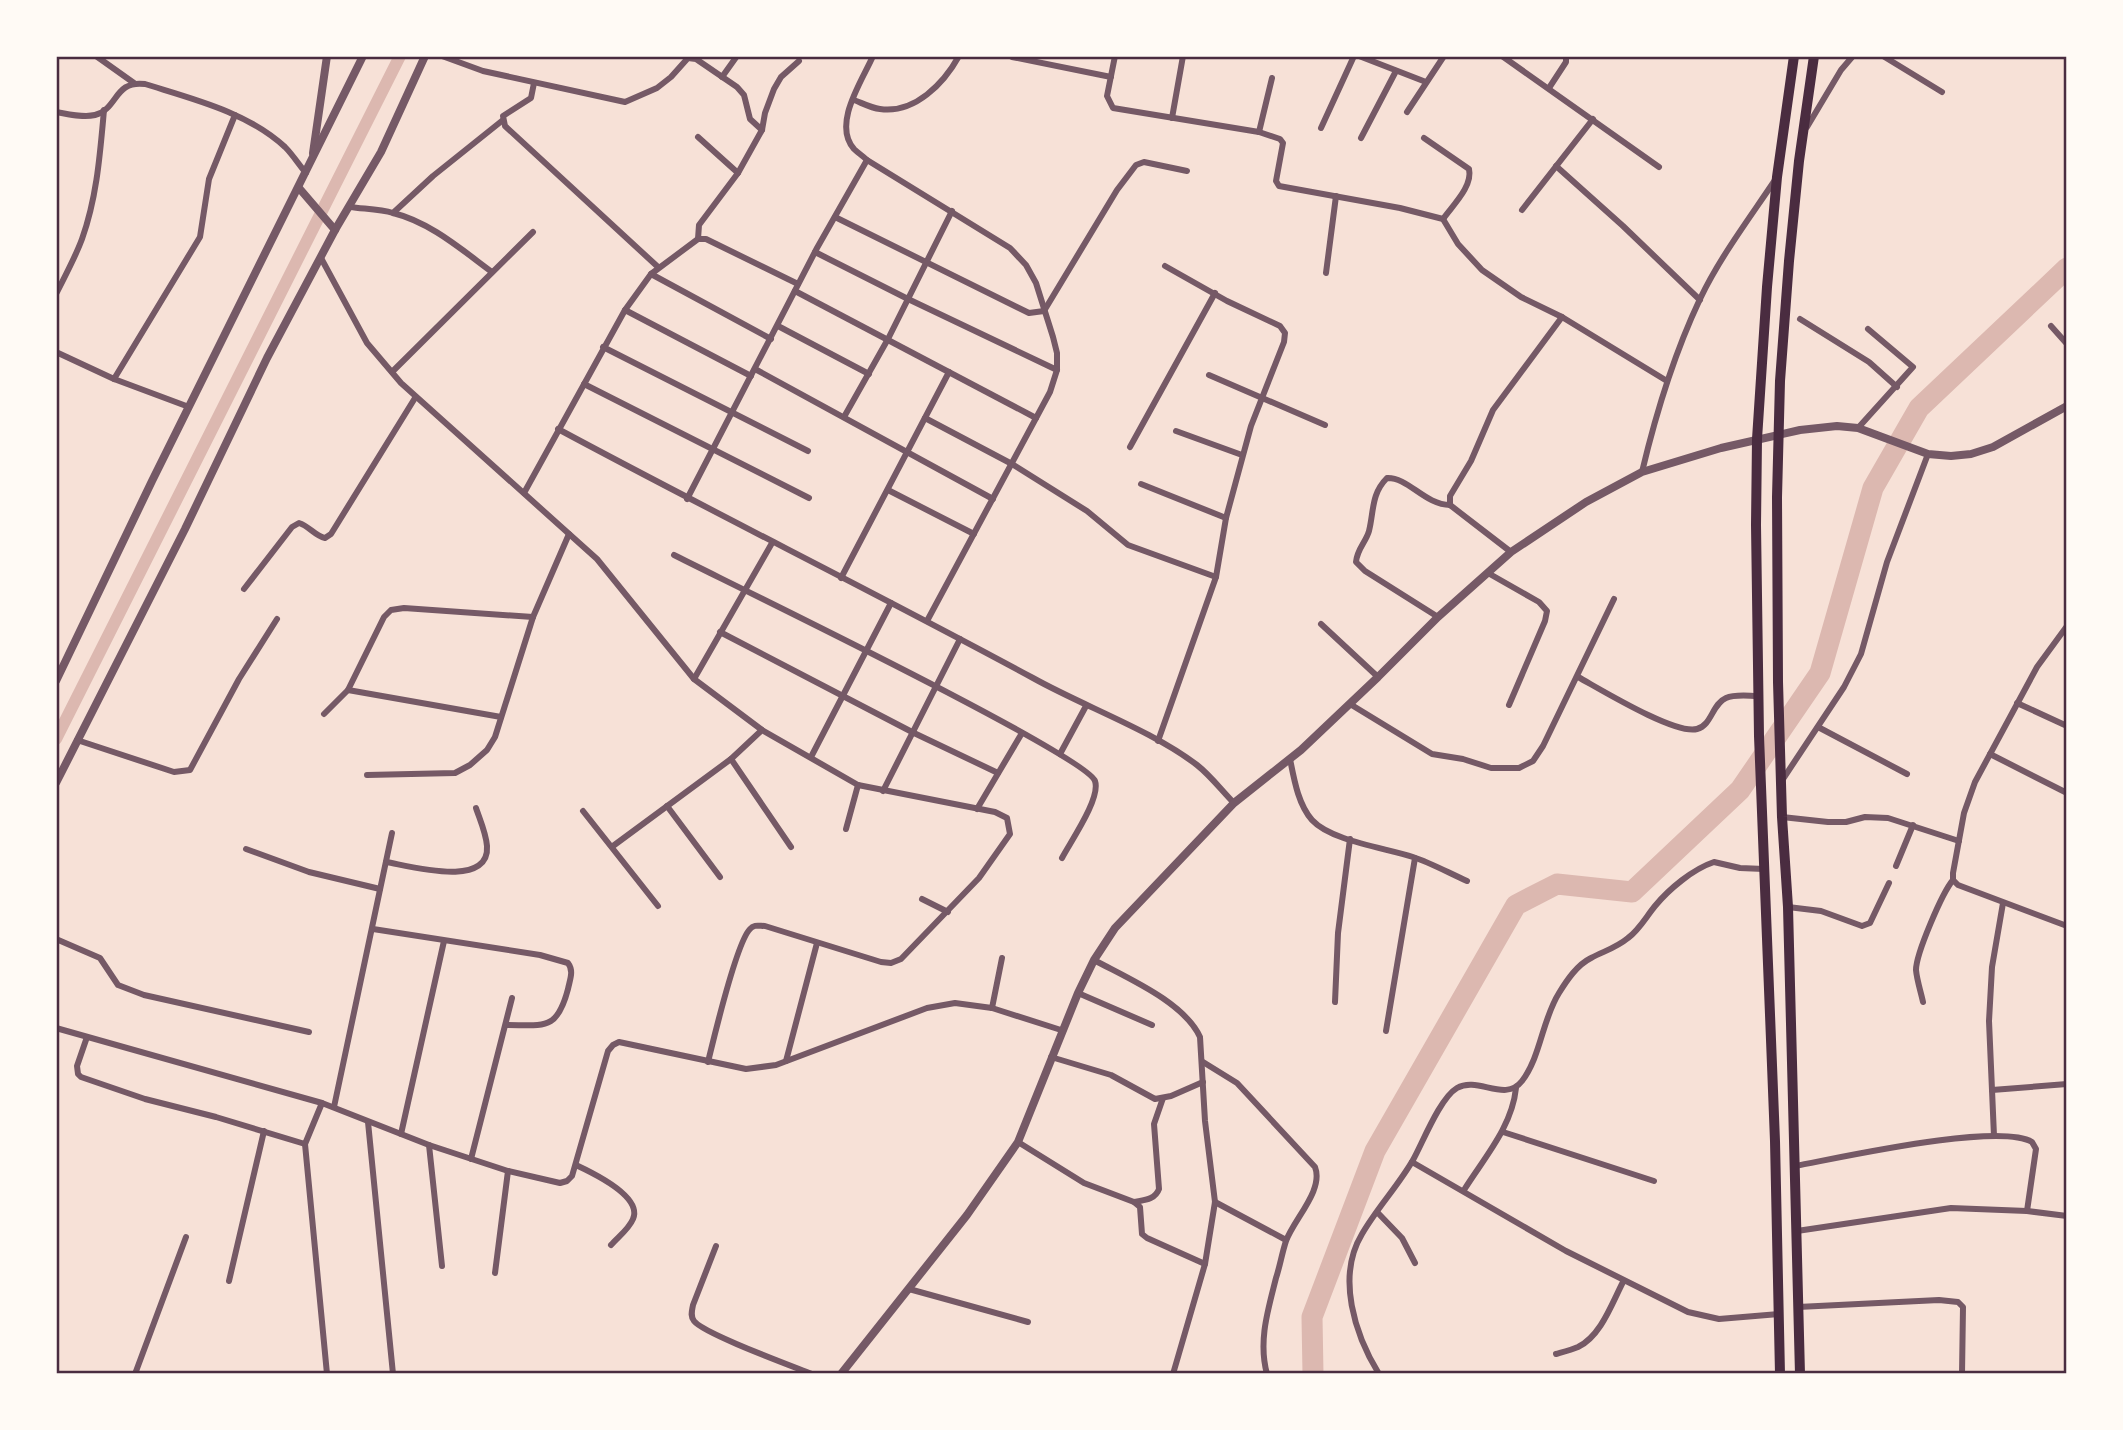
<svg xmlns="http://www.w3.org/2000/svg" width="2123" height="1430" font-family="'DM Sans',sans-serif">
	<rect width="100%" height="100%" fill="#f7e1d7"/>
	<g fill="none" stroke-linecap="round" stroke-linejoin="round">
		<polyline stroke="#dcb8b0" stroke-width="12" points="56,739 400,56"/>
		<polyline stroke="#dcb8b0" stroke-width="21" points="1313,1374 1312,1317 1375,1151 1516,905 1557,884 1632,892 1740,790 1820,673 1873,488 1919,408 2067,268"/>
		<g stroke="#755966" stroke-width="6">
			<polyline points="96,56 134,83"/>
			<polyline points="442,56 483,71 625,102 657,88 671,77 688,58 696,59 737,87 744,95 750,119 762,130"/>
			<path d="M873,56C862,81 832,124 854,149C858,153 863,156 867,160L1010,248L1026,265L1036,283L1053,337L1057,353V370L1050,392L927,621"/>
			<polyline points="1115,56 1107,96 1113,108 1259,132 1280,139 1283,143 1276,181 1279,186 1400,208 1443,219 1458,244 1482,270 1521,297 1562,317 1667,381"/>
			<polyline points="1359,56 1426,82"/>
			<polyline points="1502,56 1659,167"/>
			<polyline points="1883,56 1942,92"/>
			<polyline points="1012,57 1111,77"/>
			<polyline points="722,77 737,56"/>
			<polyline points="534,83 531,98 503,116 505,126 658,267"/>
			<polyline points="1549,88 1566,62 1566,56"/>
			<path d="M854,100C862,103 871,108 880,109C915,114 944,83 959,56"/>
			<path d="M56,112C68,114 83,118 95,115C118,109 114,80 145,84C193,99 247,112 285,147C293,155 299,165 306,173"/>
			<polyline points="1407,112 1444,56"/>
			<polyline points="1172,118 1183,56"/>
			<polyline points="1807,127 1841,70 1853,56"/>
			<polyline points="1321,128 1354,56"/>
			<polyline points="1259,132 1272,78"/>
			<polyline points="698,137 738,173"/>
			<polyline points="1361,138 1396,71"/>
			<path d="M1424,138L1469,169C1473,186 1453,205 1443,219"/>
			<polyline points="1556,166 1623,226 1700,300"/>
			<path d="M350,207C364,209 380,209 393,213C430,222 462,250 492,272"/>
			<polyline points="1522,210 1593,119"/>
			<polyline points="393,213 433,176 503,120"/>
			<polyline points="835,217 1029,313 1044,311 1117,190 1136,165 1144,162 1187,171"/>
			<polyline points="698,239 699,225 738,173 762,130 765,113 774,89 781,77 799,61"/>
			<polyline points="815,252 908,299 1057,370"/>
			<path d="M321,258L367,343L401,383L597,559L694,679L762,730L858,785L995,812L1007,818L1010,834L979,878L901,959L891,963L881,962L765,926C759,926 754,924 750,929C736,943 714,1038 708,1062"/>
			<polyline points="1326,273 1336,196"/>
			<polyline points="651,274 771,339"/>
			<polyline points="795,291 1036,418"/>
			<path d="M56,294C65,276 75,258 82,239C97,197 100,154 104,110"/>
			<polyline points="625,310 751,376"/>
			<polyline points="1800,319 1869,362 1897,387"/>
			<polyline points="778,326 869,374"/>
			<polyline points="2051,326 2067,344"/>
			<polyline points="603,347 808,451"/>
			<polyline points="56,352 114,379 189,407"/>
			<polyline points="755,369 993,499"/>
			<polyline points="392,372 533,232"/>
			<polyline points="1209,375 1325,425"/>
			<polyline points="114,379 200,237 209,179 235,115"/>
			<polyline points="584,384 809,498"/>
			<polyline points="844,417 888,339 952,211"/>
			<polyline points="925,418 1012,464 1087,511 1128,545 1216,577"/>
			<polyline points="1858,428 1913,367 1868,329"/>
			<path d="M558,429C716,514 876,593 1033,678C1085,707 1151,730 1197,765C1211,776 1222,791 1234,803"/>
			<polyline points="1176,431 1242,455"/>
			<polyline points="1130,447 1215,293"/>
			<path d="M1642,472C1656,413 1674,354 1700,299C1720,257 1749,219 1775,180"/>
			<polyline points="1141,484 1226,518"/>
			<polyline points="888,490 974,534"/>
			<polyline points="524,493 625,310 651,274 698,239 706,239 798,284"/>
			<polyline points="687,499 817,248 867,160"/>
			<polyline points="1511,552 1450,505 1450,496 1471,461 1493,410 1562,317"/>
			<path d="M674,555C725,581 1086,755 1095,781C1101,798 1071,841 1062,858"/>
			<polyline points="1488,573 1539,602 1547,611 1545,621 1509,705"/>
			<polyline points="841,578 949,372"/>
			<path d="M244,589L292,527L299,523C309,526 315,536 325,538L331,534L415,398"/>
			<path d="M1438,617L1365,571L1356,562C1357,549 1366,542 1369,531C1374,511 1371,494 1387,478C1408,477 1425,505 1450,505"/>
			<polyline points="1321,624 1378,677"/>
			<polyline points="2067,626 2037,667 1975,782 1964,813 1953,873 1953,880 1958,885 2067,926"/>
			<polyline points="720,632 914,733 998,773"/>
			<path d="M1578,677C1600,689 1675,735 1697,729C1712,725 1712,704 1726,698C1735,694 1748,696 1758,696"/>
			<polyline points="694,679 772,543"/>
			<polyline points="348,690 501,717"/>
			<polyline points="2017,703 2067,726"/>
			<polyline points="1350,704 1432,754 1463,759 1491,768 1519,768 1533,761 1543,746 1614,599"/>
			<polyline points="324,714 348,690 384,617 391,610 404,608 533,617"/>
			<polyline points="1818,727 1907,774"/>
			<polyline points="77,740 174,772 190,770 239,679 277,619"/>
			<polyline points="1158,741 1216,577 1226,518 1251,426 1284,342 1285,333 1280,326 1227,301 1165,266"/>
			<polyline points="1060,754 1086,706"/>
			<polyline points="1990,754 2067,793"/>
			<polyline points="811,757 891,603"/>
			<polyline points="731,759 791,847"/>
			<path d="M1290,759C1294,779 1298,804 1312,820C1331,841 1386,848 1413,857C1431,863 1449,873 1467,881"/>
			<polyline points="367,775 455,773 470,765 487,750 495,737 533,617 569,534"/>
			<polyline points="1781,782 1844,687 1861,654 1887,562 1928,454"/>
			<polyline points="883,791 960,639"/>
			<polyline points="667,806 720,877"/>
			<polyline points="977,809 1022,733"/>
			<polyline points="583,811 658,906"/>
			<polyline points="1782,817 1828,822 1846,822 1865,817 1888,818 1959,841"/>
			<polyline points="846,829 858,785"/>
			<polyline points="613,846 731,759 762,730"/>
			<polyline points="246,849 309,872 380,889"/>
			<path d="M386,862C410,866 490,889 487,846C486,833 480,820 476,808"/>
			<polyline points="1896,866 1913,825"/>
			<polyline points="922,899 948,912"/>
			<polyline points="1788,907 1821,911 1862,926 1870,923 1889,883"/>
			<path d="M373,929L540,955L568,963C574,971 570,979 568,989C557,1031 545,1025 506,1025"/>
			<polyline points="56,939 100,958 118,985 144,995 309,1032"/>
			<path d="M1094,960C1127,978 1184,1002 1200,1037L1205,1121L1215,1202L1205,1264L1173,1374"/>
			<polyline points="1078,993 1152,1025"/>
			<polyline points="1335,1002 1338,933 1350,839"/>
			<path d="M1923,1002C1921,992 1917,981 1916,970C1916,954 1942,893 1953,880"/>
			<polyline points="992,1008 1002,958"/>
			<polyline points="56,1028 322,1103 429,1145 508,1171 560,1183 567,1181 572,1176 608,1051 613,1045 619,1042 746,1069 776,1065 927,1008 955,1003 992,1008 1061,1030"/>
			<polyline points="1386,1031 1415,858"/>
			<polyline points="87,1037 77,1066 78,1074 81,1077 145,1099 216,1117 305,1144"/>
			<polyline points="1051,1057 1111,1075 1155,1099 1171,1096 1203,1082"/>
			<polyline points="786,1061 817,943"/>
			<path d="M1203,1062L1237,1083L1315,1167C1324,1190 1294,1219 1286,1241C1282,1253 1280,1266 1276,1278C1268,1310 1258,1341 1267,1374"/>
			<polyline points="1992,1090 2067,1084"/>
			<polyline points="322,1103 305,1144 327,1374"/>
			<polyline points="334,1107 392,833"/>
			<polyline points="368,1122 393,1374"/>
			<polyline points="1503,1132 1654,1181"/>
			<polyline points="401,1134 444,941"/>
			<polyline points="1994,1136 1989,1021 1992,967 2003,903"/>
			<polyline points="1018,1142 1084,1183 1134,1202 1140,1207 1142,1234 1147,1238 1205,1264"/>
			<polyline points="429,1145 442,1266"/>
			<polyline points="471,1159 512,998"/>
			<polyline points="1412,1162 1566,1251 1688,1312 1719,1319 1779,1314"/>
			<path d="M576,1165C591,1172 643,1196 633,1219C629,1229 618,1237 611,1245"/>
			<path d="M1795,1166C1839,1158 1998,1122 2032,1142L2036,1149L2027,1211"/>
			<path d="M1464,1190C1484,1158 1512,1127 1516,1088"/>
			<path d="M1134,1202C1144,1200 1155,1200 1159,1189L1154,1124L1163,1098"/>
			<polyline points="1215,1202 1286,1240"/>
			<polyline points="1378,1213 1402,1238 1415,1263"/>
			<polyline points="1797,1231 1951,1208 2027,1211 2067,1216"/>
			<path d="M716,1246L693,1305C692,1311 690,1316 694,1321C704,1334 792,1366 812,1374"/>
			<polyline points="495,1273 508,1171"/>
			<polyline points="229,1281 264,1131"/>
			<polyline points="909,1289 1028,1322"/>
			<polyline points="1798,1307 1939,1300 1958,1302 1963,1307 1962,1374"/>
			<path d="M1556,1354C1563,1352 1571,1350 1578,1347C1601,1336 1612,1303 1623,1282"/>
			<polyline points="135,1374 186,1237"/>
			<path d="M1379,1374C1355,1335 1336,1277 1362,1234C1377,1208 1398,1186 1413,1160C1423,1142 1440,1098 1457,1088C1478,1076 1505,1103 1522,1081C1541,1056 1542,1020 1559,993C1567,980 1577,965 1591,958C1604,951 1616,948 1628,938C1639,930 1646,917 1655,906C1669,889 1693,869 1714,862L1740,868L1764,869"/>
		</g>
		<g stroke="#755966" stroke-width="8">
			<polyline points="313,153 327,56"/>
			<polyline points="299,188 335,230"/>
			<polyline points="56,681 152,481 363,56"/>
			<polyline points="56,783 185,529 267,358 335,230 381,152 425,56"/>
			<polyline points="841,1374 967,1215 1018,1142 1078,993 1094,960 1115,928 1234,803 1301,750 1378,677 1438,617 1511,552 1586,502 1642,472 1721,448 1800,430 1837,426 1858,428 1928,454 1951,456 1971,454 1993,447 2067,406"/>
		</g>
		<g stroke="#4a2c40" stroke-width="10">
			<polyline points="1780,1374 1775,1141 1759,736 1756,525 1757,439 1767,287 1777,177 1794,56"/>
			<polyline points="1800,1374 1788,907 1782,817 1778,682 1777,497 1780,381 1789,261 1799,161 1814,56"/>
		</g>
	</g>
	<rect width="2123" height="1430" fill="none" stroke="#fffaf5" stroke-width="116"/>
	<rect x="58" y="58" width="2007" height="1314" fill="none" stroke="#4a2c40" stroke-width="2.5"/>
</svg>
